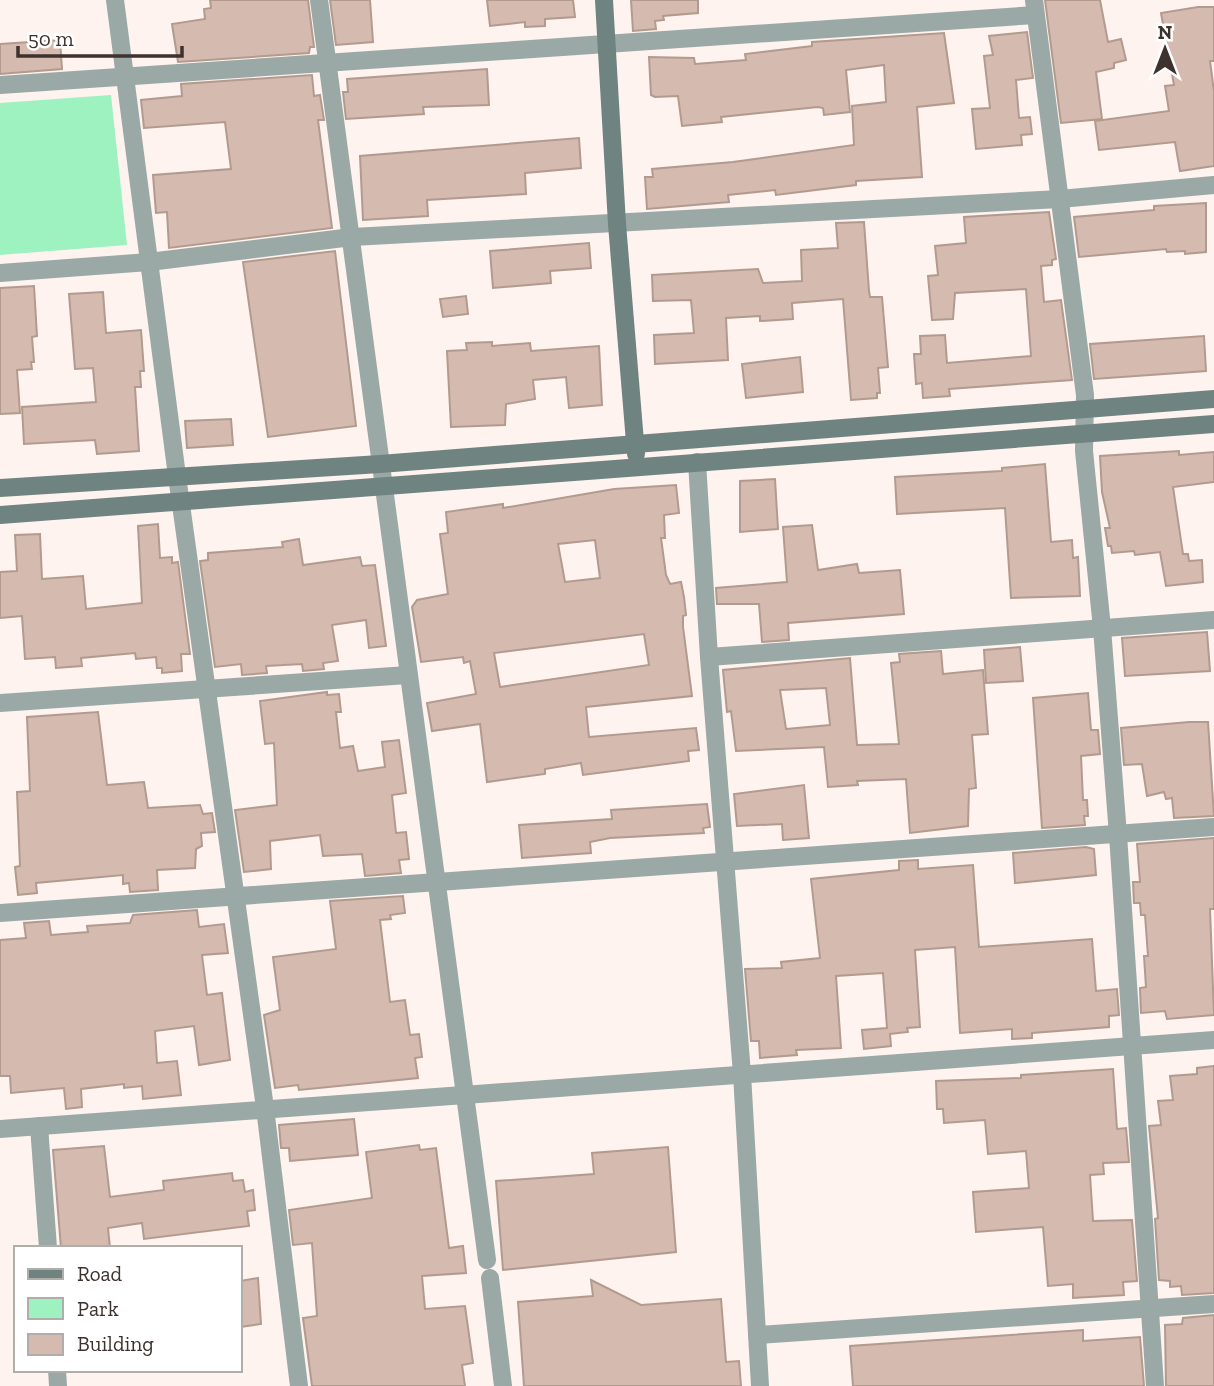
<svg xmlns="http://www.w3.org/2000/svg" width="1214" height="1386" font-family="'Zilla Slab',serif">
	<rect width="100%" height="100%" fill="#fef3ee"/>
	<polygon fill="#9df2c0" points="111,95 127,245 0,255 0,103"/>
	<g fill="#d5bbaf" stroke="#b39a8e" stroke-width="2" fill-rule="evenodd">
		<polygon points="210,0 308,0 314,47 310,47 309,53 178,62 172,24 205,19 204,9 211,8"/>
		<polygon points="330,0 370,0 373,42 336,45"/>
		<polygon points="487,0 573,0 575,17 545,19 545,26 525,27 525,22 490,26"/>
		<polygon points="631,0 698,0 698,13 663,16 664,20 655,21 656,29 633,31"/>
		<polygon points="1045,0 1100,0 1108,42 1121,39 1126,60 1114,63 1114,68 1096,72 1102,119 1061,123"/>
		<polygon points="1198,7 1214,7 1214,61 1210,61 1214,91 1214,166 1180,171 1175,142 1099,150 1095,121 1169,111 1165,86 1174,85 1161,13"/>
		<polygon points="1027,32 1033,78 1016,80 1019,118 1030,117 1032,134 1021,135 1022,145 976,149 972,109 990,108 984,56 993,55 989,36"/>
		<polygon points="944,33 954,103 917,107 922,177 856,181 856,185 776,195 775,190 728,195 729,202 647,209 645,177 653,177 652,169 733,162 854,145 852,106 886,102 884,65 846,70 850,112 824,115 823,108 818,107 721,117 722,122 682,126 678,96 655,97 651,95 649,57 694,58 695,64 746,60 745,54 812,46 812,42"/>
		<polygon points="60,40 62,69 0,74 0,44"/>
		<polygon points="487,69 489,105 423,107 424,114 346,119 343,92 348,92 347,79"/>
		<polygon points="312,75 314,96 320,95 324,120 318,120 332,228 169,248 167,212 156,213 153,175 231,169 225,122 144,128 141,100 182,96 181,84"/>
		<polygon points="579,138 581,168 525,173 526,194 427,200 428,216 363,220 360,156"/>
		<polygon points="1206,203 1206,252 1185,254 1185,251 1167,252 1166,249 1079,257 1074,217 1154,210 1154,206"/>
		<polygon points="1049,212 1056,259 1052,260 1052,265 1041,266 1044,302 1061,300 1072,380 949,389 950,396 923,398 922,383 916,384 914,354 921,354 920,336 945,335 947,363 1031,356 1026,289 955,293 953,319 932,320 928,276 938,275 935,246 966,243 964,217"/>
		<polygon points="864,222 869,291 870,297 882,297 888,367 878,368 880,393 877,393 877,398 851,400 843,299 792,303 793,319 760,321 760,316 726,318 728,360 655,364 654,335 694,333 691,300 653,301 652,275 758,269 763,283 802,281 801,250 838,248 836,223"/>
		<polygon points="589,243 591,268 550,271 551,283 493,288 490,251"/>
		<polygon points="335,251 356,426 268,437 243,262"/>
		<polygon points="34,286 37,336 32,337 34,362 31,362 32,369 17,370 20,413 0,414 0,288"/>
		<polygon points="103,292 106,333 141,330 144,371 140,371 141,387 135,387 139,451 97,454 95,440 24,444 22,407 96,402 93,368 75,369 69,294"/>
		<polygon points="466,296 468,314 443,317 440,299"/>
		<polygon points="1204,336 1206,371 1094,379 1090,344"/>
		<polygon points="492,342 492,346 530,343 531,351 599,346 602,405 569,408 566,377 533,380 535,399 506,404 505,425 451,427 447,351 467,350 466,343"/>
		<polygon points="800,357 803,392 746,398 742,364"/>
		<polygon points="231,419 233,445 187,448 185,421"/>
		<polygon points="1179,451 1179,455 1214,452 1214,482 1173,487 1183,554 1188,554 1189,561 1202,560 1203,582 1166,586 1160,552 1135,555 1134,551 1112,553 1111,546 1108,546 1105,528 1110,528 1102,492 1100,456"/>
		<polygon points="1045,464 1051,542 1072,540 1073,558 1078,557 1080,596 1011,598 1005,508 897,514 895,477 1002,471 1002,468"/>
		<polygon points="775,479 778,529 740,532 740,481"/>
		<path d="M676,485L679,513L664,515L665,538H661L666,575L670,584L681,582L684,597L686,615L683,616V627L692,696L586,707L589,737L696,728L699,750L688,751L689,761L583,775L581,763L545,769V774L487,782L480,724L432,731L427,703L476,694L470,661L464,663L463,657L421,662L412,607L417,600L448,594L440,534L448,533L446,512L503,504V508L614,489ZM595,540L600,578L565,582L558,544ZM644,634L649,665L500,687L494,653Z"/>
		<polygon points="158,524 160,558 172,557 172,563 178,562 190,654 181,654 182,671 162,673 162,668 157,668 156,657 136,659 135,653 81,658 82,666 56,668 55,657 25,659 22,616 0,618 0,572 17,571 15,535 40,534 42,579 83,576 86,609 142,603 138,526"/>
		<polygon points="812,525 818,570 857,564 859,573 900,570 904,614 788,623 789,640 762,642 759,604 717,604 716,588 787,582 783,527"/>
		<polygon points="299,539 303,565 360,557 362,566 375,565 386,646 369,648 366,620 332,625 338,661 323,663 324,669 303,671 302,664 266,666 267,673 242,675 241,664 215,667 200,561 208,560 208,553 283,547 282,542"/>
		<polygon points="1207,632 1210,671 1125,676 1122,638"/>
		<polygon points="1020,647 1023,681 986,683 984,650"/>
		<path d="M941,651L943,674L983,670L988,734L972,735L976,788L969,789L968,826L910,833L906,779L857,781L858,785L828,787L824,747L736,751L731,711L727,712L723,670L850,658L857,745L899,744L891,663L900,662L899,654ZM826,688L830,725L786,729L780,690Z"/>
		<polygon points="327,692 327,695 339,694 341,712 336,712 340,748 353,746 358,771 385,767 382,742 399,740 406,793 392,795 396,833 406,832 409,859 399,860 401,873 365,876 362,854 323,856 320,835 270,841 271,869 244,872 235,810 277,805 274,743 265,744 260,701"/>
		<polygon points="1088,693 1091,730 1098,730 1100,754 1081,756 1083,800 1087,800 1088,816 1084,816 1085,825 1042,828 1033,698"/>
		<polygon points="98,712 107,785 144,782 148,808 200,805 203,814 212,813 215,832 201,833 202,846 196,849 195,868 157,870 158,890 130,892 129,883 123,884 123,875 36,883 37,893 18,895 15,867 20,866 17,792 30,791 27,717"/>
		<polygon points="1189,722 1208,722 1214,816 1174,818 1172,798 1166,799 1164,792 1147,796 1142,764 1124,765 1121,728"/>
		<polygon points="804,785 809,838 783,840 782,824 737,826 734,794"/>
		<polygon points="707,804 710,827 703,828 704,833 610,838 590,842 591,853 522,858 519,825 612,819 611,810"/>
		<polygon points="1214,838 1214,909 1210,909 1214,1015 1167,1019 1165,1011 1141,1013 1140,988 1146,987 1144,956 1148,956 1145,915 1141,915 1140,903 1134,903 1133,882 1140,882 1137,844"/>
		<polygon points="1086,847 1094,849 1096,875 1015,883 1013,853"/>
		<polygon points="918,860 918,869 973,865 979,947 1092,939 1096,991 1117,989 1119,1015 1109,1016 1109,1027 1032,1033 1032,1038 1012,1039 1012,1029 960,1033 955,947 915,950 920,1027 907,1028 908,1032 890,1034 891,1046 864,1049 862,1030 887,1028 883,973 836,976 841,1048 796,1050 797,1055 760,1058 759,1041 751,1041 745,969 782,968 781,962 820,958 811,879 899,870 899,861"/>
		<polygon points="403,896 405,913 390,915 391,919 380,920 390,1002 405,1000 410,1035 419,1034 422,1057 415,1058 418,1078 299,1090 298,1085 275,1088 264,1015 280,1010 273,957 336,949 330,901"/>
		<polygon points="197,910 199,927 224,924 228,953 202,955 207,995 222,993 230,1060 199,1065 194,1026 155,1031 157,1063 177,1061 181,1095 143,1099 142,1086 124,1088 124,1084 81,1089 82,1107 66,1109 64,1088 11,1093 10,1076 0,1076 0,940 26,938 24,923 49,921 51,935 88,932 87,926 130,923 133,915"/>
		<polygon points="1214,1066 1214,1293 1182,1295 1181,1286 1170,1287 1170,1281 1159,1280 1155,1219 1158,1218 1149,1126 1161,1125 1158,1101 1173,1100 1170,1076 1197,1074 1197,1068"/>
		<polygon points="1113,1069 1117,1129 1126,1128 1129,1162 1103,1163 1104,1174 1090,1175 1093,1221 1132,1220 1137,1281 1123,1282 1124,1295 1073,1298 1073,1284 1048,1286 1043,1227 976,1232 973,1192 1029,1188 1026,1151 988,1154 985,1120 944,1123 943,1109 937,1109 936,1081 1021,1078 1021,1075"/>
		<polygon points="354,1119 358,1155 290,1161 289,1148 281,1148 279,1125"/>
		<polygon points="419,1145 420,1150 436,1148 449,1248 463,1246 466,1273 422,1276 425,1309 465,1306 473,1363 462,1365 465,1386 312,1386 303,1318 317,1316 312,1243 293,1245 289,1210 372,1198 366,1152"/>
		<polygon points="104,1146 110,1197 164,1190 163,1181 232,1173 233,1181 243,1180 245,1192 253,1190 255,1210 247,1211 249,1226 144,1239 142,1223 108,1228 110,1248 61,1248 53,1150"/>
		<polygon points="668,1147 676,1252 503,1270 496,1181 594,1174 592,1153"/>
		<polygon points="258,1278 261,1324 240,1327 240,1281"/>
		<polygon points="591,1280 641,1305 721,1299 726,1362 739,1361 741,1386 524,1386 518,1302 593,1296"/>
		<polygon points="1214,1315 1214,1386 1166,1386 1165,1325 1182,1324 1183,1318"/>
		<polygon points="1083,1330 1083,1341 1140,1337 1144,1386 853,1386 850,1346"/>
	</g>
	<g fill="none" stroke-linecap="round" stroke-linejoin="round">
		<g stroke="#9aa8a6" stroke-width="18">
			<polyline points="115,0 177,476 265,1108 299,1386"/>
			<polyline points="319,0 487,1260"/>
			<polyline points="1034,0 1085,395 1084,451 1102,628 1118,835 1155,1386"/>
			<polyline points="0,85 1035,15"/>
			<polyline points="0,273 149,262 352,237 1060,199 1214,185"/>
			<polyline points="697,462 709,657 742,1074 760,1386"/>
			<polyline points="709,657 1214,620"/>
			<polyline points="0,703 408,675"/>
			<polyline points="0,913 1214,827"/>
			<polyline points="39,1126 48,1248"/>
			<polyline points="0,1129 1214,1040"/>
			<polyline points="490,1278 503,1386"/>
			<polyline points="757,1335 1214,1304"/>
			<polyline points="57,1370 58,1386"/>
		</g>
		<g stroke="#6f8380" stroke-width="18">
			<polyline points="604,0 617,224 636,454"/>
			<polyline points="0,488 380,464 1214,399"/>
			<polyline points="0,515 1214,424"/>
		</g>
	</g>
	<rect x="14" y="1246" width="228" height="126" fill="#ffffff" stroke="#b1adab" stroke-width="2"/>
	<rect x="28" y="1269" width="35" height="10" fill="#6f8380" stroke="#b1adab" stroke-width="2"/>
	<text x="77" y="1281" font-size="21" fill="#3d322d">Road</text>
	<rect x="28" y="1298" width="35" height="21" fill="#9df2c0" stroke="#b1adab" stroke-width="2"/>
	<text x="77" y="1316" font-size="21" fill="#3d322d">Park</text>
	<rect x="28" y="1334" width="35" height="21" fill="#d5bbaf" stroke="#b1adab" stroke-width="2"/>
	<text x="77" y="1351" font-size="21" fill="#3d322d">Building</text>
	<g transform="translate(1165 49)" stroke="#ffffff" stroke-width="5" paint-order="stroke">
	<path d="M0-5L12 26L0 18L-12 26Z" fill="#3d322d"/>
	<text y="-10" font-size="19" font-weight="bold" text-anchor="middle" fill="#3d322d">N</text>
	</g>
	<path d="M18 46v10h164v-10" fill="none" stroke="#3d322d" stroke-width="3.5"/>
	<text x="28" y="46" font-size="21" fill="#3d322d" stroke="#ffffff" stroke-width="5" paint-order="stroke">50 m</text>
</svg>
